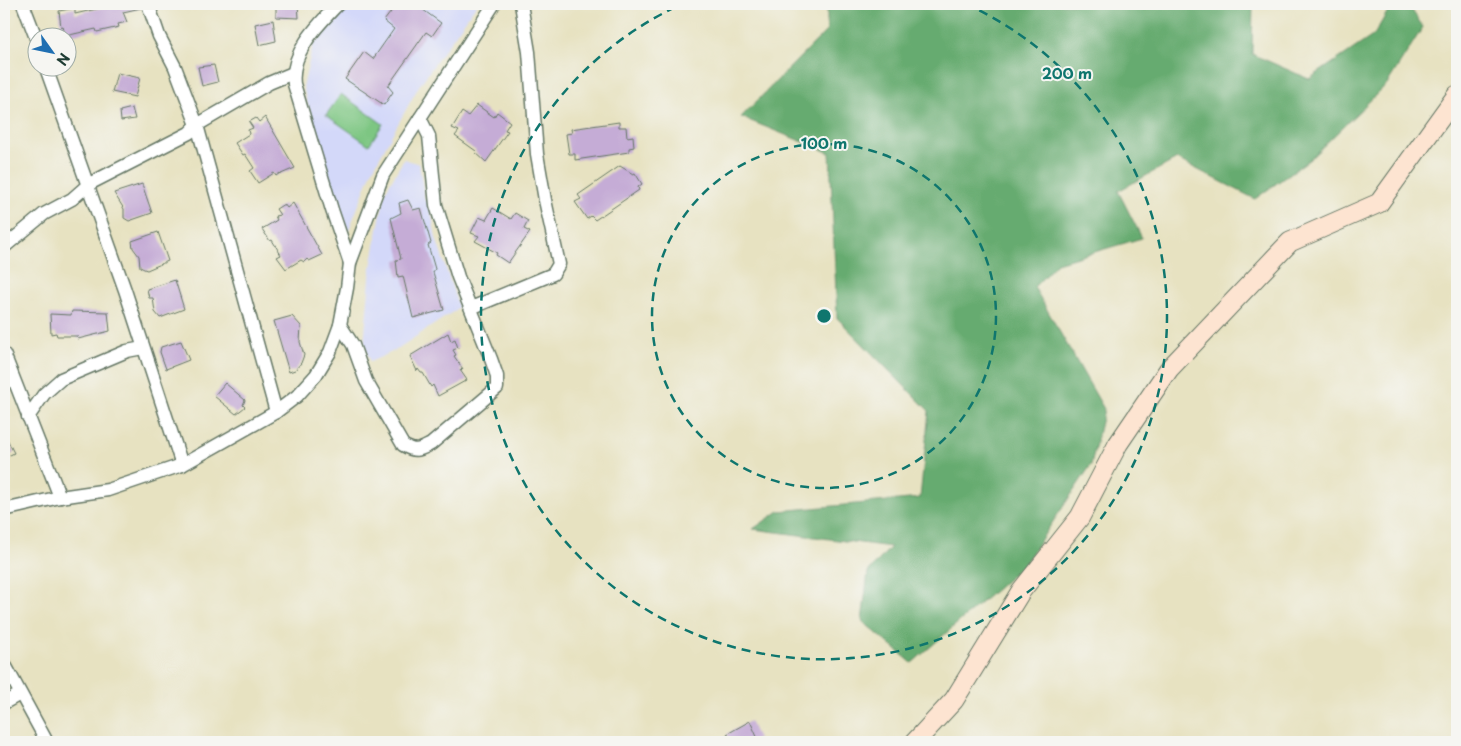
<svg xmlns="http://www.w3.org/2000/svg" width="1461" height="746" font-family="'Playpen Sans',sans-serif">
	<rect width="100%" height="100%" fill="#f6f6f2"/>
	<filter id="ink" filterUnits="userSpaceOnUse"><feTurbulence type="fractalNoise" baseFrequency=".02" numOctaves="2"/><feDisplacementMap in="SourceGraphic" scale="10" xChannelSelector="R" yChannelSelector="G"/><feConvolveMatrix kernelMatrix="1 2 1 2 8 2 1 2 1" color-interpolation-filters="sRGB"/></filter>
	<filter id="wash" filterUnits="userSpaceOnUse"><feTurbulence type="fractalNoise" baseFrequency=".0096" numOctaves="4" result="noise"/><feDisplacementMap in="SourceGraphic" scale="20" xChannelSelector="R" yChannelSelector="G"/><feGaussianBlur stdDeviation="1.12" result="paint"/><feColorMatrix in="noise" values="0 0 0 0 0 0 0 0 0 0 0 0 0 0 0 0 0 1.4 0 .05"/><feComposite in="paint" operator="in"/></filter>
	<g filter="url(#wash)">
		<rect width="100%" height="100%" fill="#e7e2c1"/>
		<g fill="#d3d8f9">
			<polygon points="350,4 477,4 419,86 372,171 348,232 337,216 303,87 313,45"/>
			<polygon points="404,159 419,164 425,201 429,200 436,238 459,308 394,351 370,362 364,344 371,267 385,192"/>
		</g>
		<polygon fill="#7dc682" stroke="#4e825b" points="341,94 383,124 369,145 326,115"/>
		<polygon fill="#66ab70" stroke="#427452" points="827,4 1253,4 1252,54 1309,79 1374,35 1392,4 1408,4 1423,27 1387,84 1310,159 1255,199 1177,159 1118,191 1142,238 1057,263 1034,287 1104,409 1091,465 1024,565 912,663 862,621 868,572 891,547 753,529 779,511 920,498 929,411 837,318 830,153 741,117 827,30"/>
		<g id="blocks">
			<g fill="#c5acd6">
				<polygon points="104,4 140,4 141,8 123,12 127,22 118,24 119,27 97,32 96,29 65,36 63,26 61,27 59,11 75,8 75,14 105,7"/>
				<polygon points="276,4 298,4 299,18 276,17"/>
				<polygon points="397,4 415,4 441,23 432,36 426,32 388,86 393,92 384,105 345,79 364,52 373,59 394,29 384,21"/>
				<polygon points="273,20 276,41 259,45 255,24"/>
				<polygon points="214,65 218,82 202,86 198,67"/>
				<polygon points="117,73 140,78 135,97 112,92"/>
				<polygon points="477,105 494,117 497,112 510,122 505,130 508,131 486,162 475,152 476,151 455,136 459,131 452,128 462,112 468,116"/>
				<polygon points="132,108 135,119 121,121 120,111"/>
				<polygon points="265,117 295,168 281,174 280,173 276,176 274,173 258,183 250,171 254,168 245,154 243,155 235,143 249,134 248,130 253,128 249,122 256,118 259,122"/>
				<polygon points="619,122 619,127 626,127 627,137 633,136 634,147 629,148 629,152 575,160 575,154 569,154 566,134 572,133 571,129"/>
				<polygon points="620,166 633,174 635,173 642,184 638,187 639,190 595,220 591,216 587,219 575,202 581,199 578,195"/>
				<polygon points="142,184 152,213 129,221 124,218 124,209 114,193"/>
				<polygon points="408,200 413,210 421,208 431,243 428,245 435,269 433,272 444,310 413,318 403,276 398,277 396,260 401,259 391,218 401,213 399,203"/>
				<polygon points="293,203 322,255 309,261 307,259 304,262 301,260 286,269 277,257 281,255 272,240 270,241 262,229 277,220 275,216 280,215 276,209 284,204 287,208"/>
				<polygon points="493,208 511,219 515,213 528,221 524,229 530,232 508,263 496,255 497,253 475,241 479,236 471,233 479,217 486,220"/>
				<polygon points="158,232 168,261 147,270 144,269 140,267 139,256 133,248 132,241"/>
				<polygon points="175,280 184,309 160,318 155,312 153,298 149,298 147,289"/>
				<polygon points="72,311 108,312 110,331 78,339 77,336 57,336 56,333 51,334 50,314 71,315"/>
				<polygon points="292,316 301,326 300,342 304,355 301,363 295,370 289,372 274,321"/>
				<polygon points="448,333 451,341 455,339 458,348 453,350 456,355 454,356 463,369 460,370 467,380 438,396 433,385 431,387 423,373 421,373 418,369 417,371 410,356"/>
				<polygon points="181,341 189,360 166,369 160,352 161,347"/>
				<polygon points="225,383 245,400 243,405 245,407 236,414 214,396"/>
				<polygon points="4,433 14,453 4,458"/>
				<polygon points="750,721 758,739 750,742 730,742 727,734"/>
			</g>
		</g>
	</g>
	<g filter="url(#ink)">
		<use href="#blocks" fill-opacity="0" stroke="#657765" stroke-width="1"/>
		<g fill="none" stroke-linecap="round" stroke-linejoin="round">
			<g stroke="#657765" stroke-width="15">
				<g id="street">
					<polyline points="23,4 38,43"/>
					<polyline points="148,4 159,36 175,67 197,125 276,412"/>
					<path d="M338,4C318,25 290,52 294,84L332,210L350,263"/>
					<polyline points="46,68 125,290 182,465"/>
					<polyline points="4,247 44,214 72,199 89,184 189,133 197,125 269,83 293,73"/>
					<polyline points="471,308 553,274 559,264 545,200 537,154 529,52 521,4"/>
					<path d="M340,325L353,345L366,381L403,445C416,453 419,450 431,444L497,388V376L491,359L458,277L436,205L429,136L420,118"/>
					<polyline points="4,354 60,497"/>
					<polyline points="28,417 44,394 61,379 127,351 143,348"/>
					<polyline points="4,510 60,497 108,490 182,465 276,412 297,396 316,375 330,352 340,325 347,288 350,263 383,175 494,4"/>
					<polyline points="4,663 47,742"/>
					<polyline points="4,703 20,694"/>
				</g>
			</g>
			<g stroke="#657765" stroke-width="21">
				<polyline id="secondary" points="915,742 954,700 1021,591 1080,517 1118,444 1169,369 1290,242 1379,203 1457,95"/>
			</g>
			<use href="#street" stroke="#fff" stroke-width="12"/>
			<use href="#secondary" stroke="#fde4d1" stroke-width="19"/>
		</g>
	</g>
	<g fill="none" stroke="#0f766e" stroke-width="2.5" stroke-dasharray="9 6">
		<circle cx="824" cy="316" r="172"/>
		<path d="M966 4A343 343 0 1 1 682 4"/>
	</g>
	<circle cx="824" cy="316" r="8" fill="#0f766e" stroke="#f6f6f2" stroke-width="2.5"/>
	<g font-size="15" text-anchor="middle" font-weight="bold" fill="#0f766e" stroke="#f6f6f2" stroke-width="4" stroke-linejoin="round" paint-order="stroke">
		<text x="1067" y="79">200 m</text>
		<text x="824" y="149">100 m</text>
	</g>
	<rect width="1461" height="746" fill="none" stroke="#f6f6f2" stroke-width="20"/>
	<g transform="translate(52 52) rotate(123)"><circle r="24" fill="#f6f6f2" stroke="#a0aca6"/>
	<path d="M0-4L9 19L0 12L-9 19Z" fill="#1f6fb2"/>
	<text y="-8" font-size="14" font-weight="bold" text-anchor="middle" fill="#1f3d34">N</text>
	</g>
</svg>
